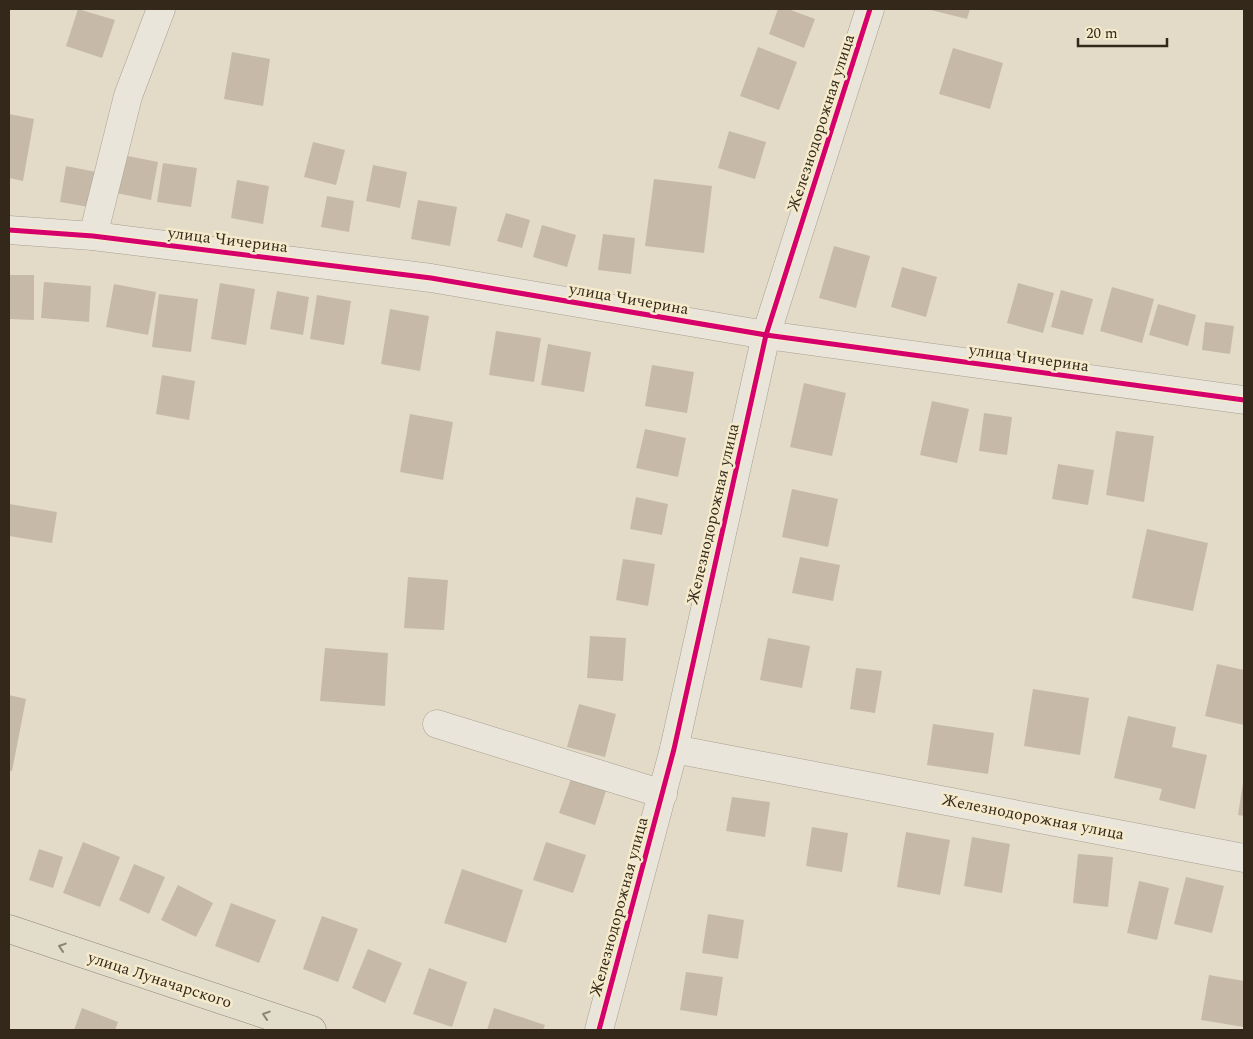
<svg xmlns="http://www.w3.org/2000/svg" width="1253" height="1039" font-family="Spectral,serif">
	<rect width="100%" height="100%" fill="#e3dbc7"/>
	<g fill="#c6b9a8">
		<polygon points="78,9 115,20 102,58 66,46"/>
		<polygon points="778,9 788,9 815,19 804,48 769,34"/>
		<polygon points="927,9 970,9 967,19"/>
		<polygon points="758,47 797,62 779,110 740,96"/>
		<polygon points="953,48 1003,63 990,109 939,94"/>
		<polygon points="232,52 270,59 263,106 224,99"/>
		<polygon points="9,114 34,119 23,181 9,178"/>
		<polygon points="729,131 766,142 755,179 718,168"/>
		<polygon points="313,142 345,150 336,185 304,177"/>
		<polygon points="123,155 158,162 151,200 116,193"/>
		<polygon points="163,163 197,168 191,207 157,202"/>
		<polygon points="373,165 407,172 400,208 366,201"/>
		<polygon points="66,166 101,173 95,208 60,202"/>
		<polygon points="654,179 712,186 704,253 645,246"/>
		<polygon points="237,180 269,186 263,224 231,218"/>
		<polygon points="327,196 354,201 349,232 321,227"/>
		<polygon points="418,200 457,207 450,246 411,239"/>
		<polygon points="506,213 530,220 522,248 497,241"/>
		<polygon points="542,225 576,235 567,267 533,257"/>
		<polygon points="603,234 635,238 631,274 598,270"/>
		<polygon points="834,246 870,256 856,308 819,298"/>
		<polygon points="902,267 937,277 926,317 891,307"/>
		<polygon points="9,275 34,275 34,320 9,319"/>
		<polygon points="44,282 91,286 89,322 41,318"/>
		<polygon points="220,283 255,289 246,345 211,339"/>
		<polygon points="1018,283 1054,293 1043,333 1007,323"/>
		<polygon points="114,284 156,292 148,335 106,327"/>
		<polygon points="1112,287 1154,299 1142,343 1100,331"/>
		<polygon points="1061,290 1093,299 1083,335 1051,327"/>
		<polygon points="277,291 309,297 303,335 270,329"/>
		<polygon points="159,294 198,299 191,352 152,347"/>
		<polygon points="317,295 351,301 344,345 310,339"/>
		<polygon points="1158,304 1196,315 1188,346 1149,335"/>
		<polygon points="390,309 429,316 420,371 381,364"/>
		<polygon points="1205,322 1234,326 1230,354 1202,350"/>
		<polygon points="496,331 541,338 534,382 489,375"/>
		<polygon points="548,344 591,352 584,392 541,385"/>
		<polygon points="652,365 694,372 687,413 645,406"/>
		<polygon points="162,375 195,381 189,420 156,414"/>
		<polygon points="804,383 846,393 832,456 790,447"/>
		<polygon points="932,401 969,409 957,463 920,455"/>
		<polygon points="984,413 1012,417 1007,455 979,451"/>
		<polygon points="410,414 453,422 443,480 400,472"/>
		<polygon points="645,429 686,438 678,477 636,468"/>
		<polygon points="1116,431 1154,436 1144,502 1106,495"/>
		<polygon points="1058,464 1094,470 1088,505 1052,499"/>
		<polygon points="792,489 838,499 828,547 782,537"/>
		<polygon points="636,497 668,504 662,535 630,529"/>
		<polygon points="9,504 57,512 52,543 9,536"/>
		<polygon points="1147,529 1208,543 1193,611 1132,598"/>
		<polygon points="800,557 840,565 833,601 792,593"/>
		<polygon points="623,559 655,564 648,606 616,600"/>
		<polygon points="408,577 448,580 444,630 404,628"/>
		<polygon points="590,636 626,638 623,681 587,678"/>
		<polygon points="768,638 810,646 802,688 760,680"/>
		<polygon points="325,648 388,653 385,706 320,701"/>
		<polygon points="1217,664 1244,670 1244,725 1205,716"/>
		<polygon points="856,668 882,671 875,713 850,709"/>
		<polygon points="1033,689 1089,698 1080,755 1024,746"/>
		<polygon points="9,695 26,699 12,771 9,771"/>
		<polygon points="579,704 616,714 605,757 567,747"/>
		<polygon points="1128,716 1176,727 1172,747 1207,755 1195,809 1159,800 1162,789 1114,778"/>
		<polygon points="933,724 994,733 988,774 927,765"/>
		<polygon points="571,779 606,791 595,825 559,813"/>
		<polygon points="1243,783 1244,783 1244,816 1238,815"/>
		<polygon points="732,797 770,802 765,837 726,831"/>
		<polygon points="812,827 848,833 842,872 806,866"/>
		<polygon points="906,832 950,840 940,895 897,887"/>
		<polygon points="972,837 1010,844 1002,893 964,886"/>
		<polygon points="83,842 120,857 100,907 63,893"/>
		<polygon points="546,842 586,855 573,893 533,880"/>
		<polygon points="39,849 63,857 53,888 29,880"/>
		<polygon points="1078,854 1113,857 1108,907 1073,903"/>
		<polygon points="134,864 165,877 149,914 119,900"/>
		<polygon points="462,869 523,890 506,943 444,923"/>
		<polygon points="1186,877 1224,886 1212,933 1174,924"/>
		<polygon points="1139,881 1169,888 1157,940 1127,933"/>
		<polygon points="178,885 213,903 196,937 161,920"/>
		<polygon points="231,903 276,920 259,963 215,946"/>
		<polygon points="708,914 744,920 738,959 702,953"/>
		<polygon points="322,916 358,929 338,982 303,969"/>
		<polygon points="368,949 402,963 385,1003 352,988"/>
		<polygon points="429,968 467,982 452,1027 413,1014"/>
		<polygon points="686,972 723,977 717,1016 680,1010"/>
		<polygon points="1209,975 1244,981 1244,1027 1201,1020"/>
		<polygon points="82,1008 118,1022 115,1030 74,1030"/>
		<polygon points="494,1008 545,1025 543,1030 487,1030"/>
	</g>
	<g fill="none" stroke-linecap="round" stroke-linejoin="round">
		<g stroke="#a7a092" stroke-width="29">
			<g id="minor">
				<polyline points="9,230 93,236 431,278 766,335 1244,400"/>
				<polyline points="93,236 128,96 161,9"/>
				<polyline points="437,724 663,794"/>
				<polyline points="674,749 1244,858"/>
				<polyline points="599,1030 674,749 766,335 870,9"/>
			</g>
		</g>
		<g stroke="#8d8578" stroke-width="29">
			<polyline id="major" points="9,929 312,1030"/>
		</g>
		<use href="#minor" stroke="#eae5da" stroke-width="28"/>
		<use href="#major" stroke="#e2dccb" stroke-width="28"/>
		<g stroke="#f5ebcc" stroke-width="8">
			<g id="cycleway">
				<polyline points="9,230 93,236 431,278 766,335 1244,400"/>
				<polyline points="599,1030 674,749 766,335 870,9"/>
			</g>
		</g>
		<use href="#cycleway" stroke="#d6006c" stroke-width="5"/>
	</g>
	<defs><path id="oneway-chevron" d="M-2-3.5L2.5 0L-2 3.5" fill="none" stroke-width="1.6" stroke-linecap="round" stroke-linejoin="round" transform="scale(1.25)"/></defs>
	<g stroke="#8b8273">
		<use href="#oneway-chevron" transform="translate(62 947) rotate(-162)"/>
		<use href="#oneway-chevron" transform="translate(266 1015) rotate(-162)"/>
	</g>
	<g text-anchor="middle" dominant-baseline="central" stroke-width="5" stroke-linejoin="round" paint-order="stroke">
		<g font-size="16" fill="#34281b" stroke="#f5ebcc">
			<text transform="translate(821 123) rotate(-72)">Железнодорожная улица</text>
			<text transform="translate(228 240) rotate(7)">улица Чичерина</text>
			<text transform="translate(629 299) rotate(10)">улица Чичерина</text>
			<text transform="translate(1029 358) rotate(8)">улица Чичерина</text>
			<text transform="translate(713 514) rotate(-77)">Железнодорожная улица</text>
			<text transform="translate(1033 817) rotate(11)">Железнодорожная улица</text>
			<text transform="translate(619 907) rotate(-75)">Железнодорожная улица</text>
			<text transform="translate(160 980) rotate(18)">улица Луначарского</text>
		</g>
	</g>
	<rect width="1253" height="1039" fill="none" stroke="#34281b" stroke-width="20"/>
	<path d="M1078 38v8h89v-8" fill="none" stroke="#34281b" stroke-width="2.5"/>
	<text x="1086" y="38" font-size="15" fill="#34281b" stroke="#f5ebcc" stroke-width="4" paint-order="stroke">20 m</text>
</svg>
